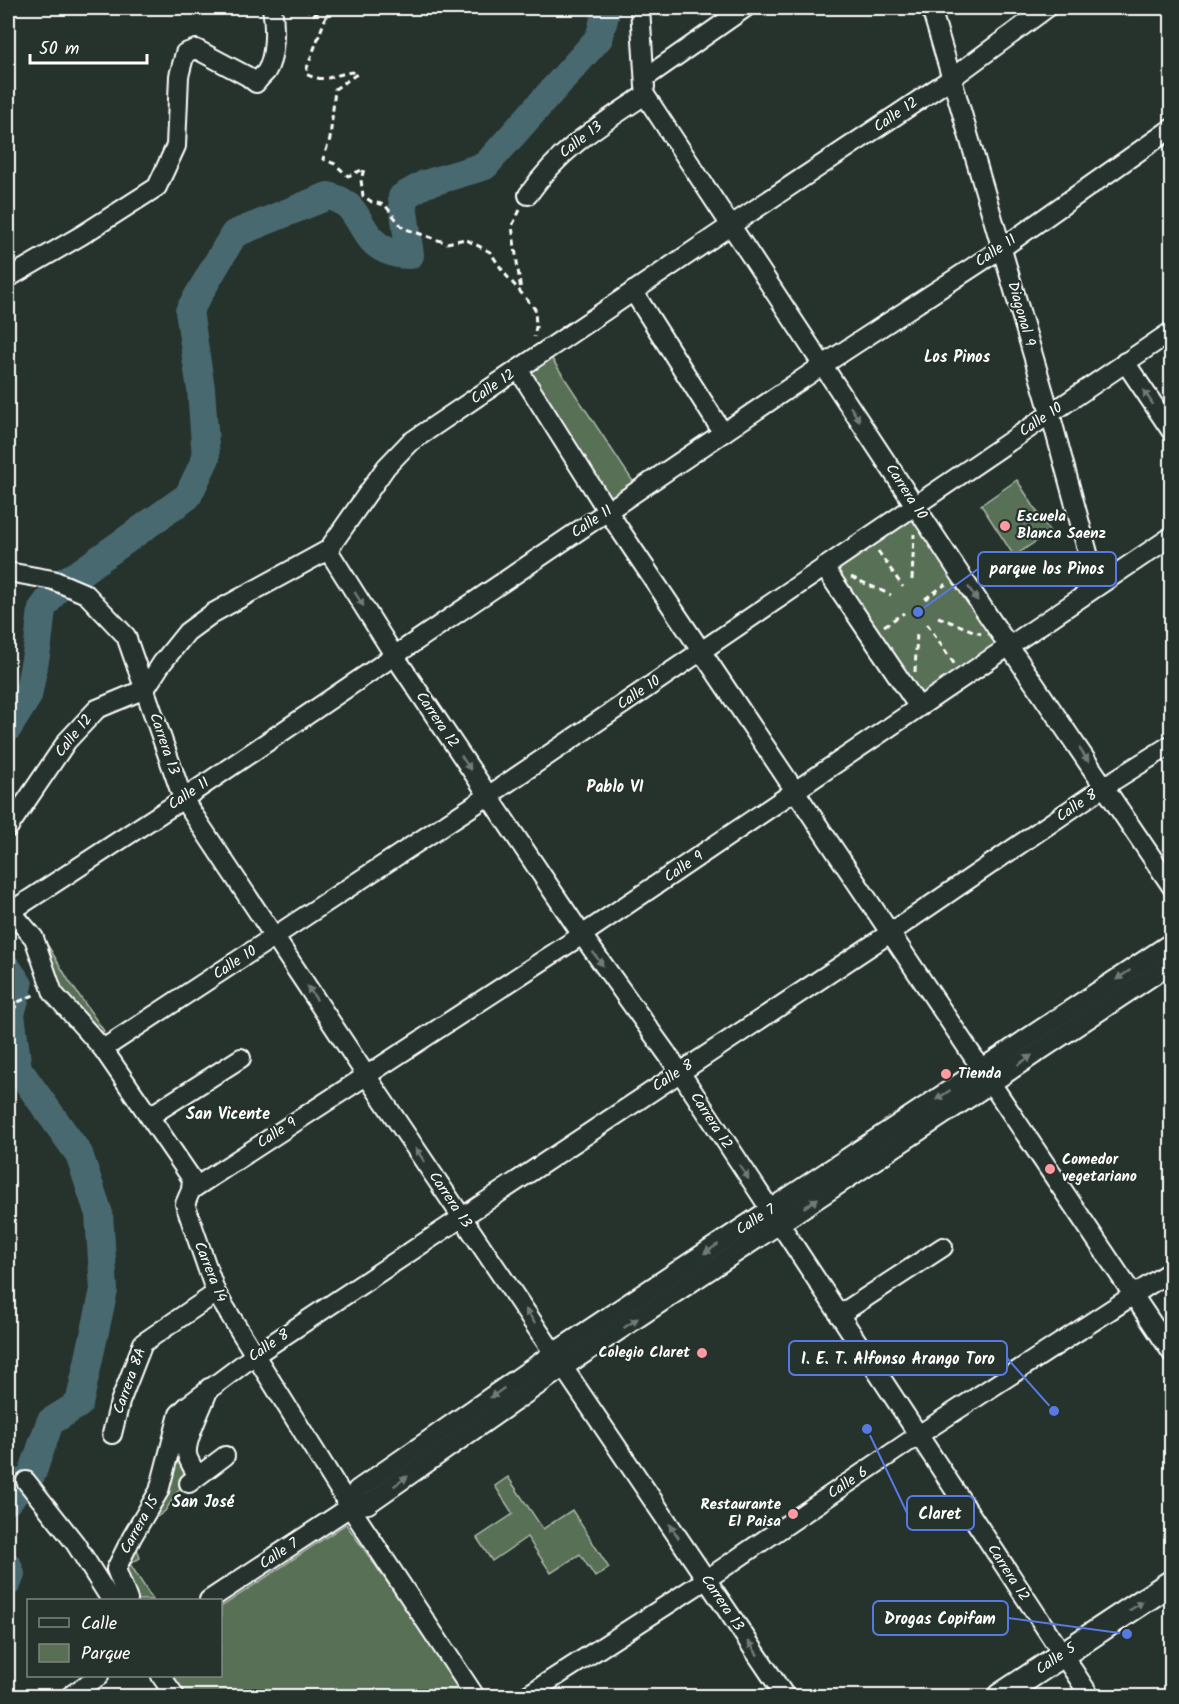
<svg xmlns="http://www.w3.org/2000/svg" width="1179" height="1704" font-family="Kalam,sans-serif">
	<rect width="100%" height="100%" fill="#26332d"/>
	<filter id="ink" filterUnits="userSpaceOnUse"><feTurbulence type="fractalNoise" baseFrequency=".0167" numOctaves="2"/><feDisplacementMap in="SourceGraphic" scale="12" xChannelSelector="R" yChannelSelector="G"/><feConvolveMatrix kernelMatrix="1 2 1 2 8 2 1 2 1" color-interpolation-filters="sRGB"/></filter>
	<g filter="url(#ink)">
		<g fill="#586f54" stroke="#acb7aa" stroke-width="1.5">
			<polygon points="548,353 636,486 611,503 524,370"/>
			<polygon points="1017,480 1050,532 1014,556 981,505"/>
			<polygon points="911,512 998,644 918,699 829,568"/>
			<polygon points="8,886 41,934 69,981 104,1031 95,1037 55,990 8,907"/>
			<polygon points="181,1444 194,1475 185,1481 165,1511 138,1531"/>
			<polygon points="508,1477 543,1529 572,1510 609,1568 595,1577 580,1554 551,1573 527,1537 492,1561 477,1538 513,1514 495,1486"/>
			<polygon points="346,1524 468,1696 182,1696 168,1676 220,1676 221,1607"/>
			<polygon points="134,1540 140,1558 130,1564 153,1600 131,1600 120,1570"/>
		</g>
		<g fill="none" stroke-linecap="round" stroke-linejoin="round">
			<g stroke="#49696f" stroke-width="28">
				<path d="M8,728L28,696L38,644L42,609L61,583L81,572L188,496L206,458L201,389L189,311L234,234L328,196C357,202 357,225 374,242C383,251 398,255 410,255L402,197L425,184L485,166L599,38L607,8"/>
				<polyline points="8,969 19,985 11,1014 18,1069 79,1154 99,1214 104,1290 79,1404 50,1422 32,1474 8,1501"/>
				<polyline points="8,1566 11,1574 8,1582"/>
			</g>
			<g stroke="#fff" stroke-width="22">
				<g id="minor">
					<polyline points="640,8 645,87"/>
					<polyline points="931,8 1050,413 1097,586"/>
					<polyline points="645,78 745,8"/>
					<polyline points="645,95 960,574 1172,887"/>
					<path d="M528,195C561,148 598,126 645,95"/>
					<path d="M8,278L82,235L157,187L176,146L179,76L185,53L196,49L247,76L256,83C259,79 263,75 266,72C276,57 275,24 272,8"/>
					<polyline points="633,291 723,433"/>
					<polyline points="1125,362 1172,432"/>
					<polyline points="518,369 608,512 1172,1353"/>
					<polyline points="328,550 394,655 582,935 680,1072 1090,1696"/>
					<polyline points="824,567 918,706"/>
					<polyline points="8,572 53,580 86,594 126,636 183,799 366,1075 785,1696"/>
					<polyline points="8,828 67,741 97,709 145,689 162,663 187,632 213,613 328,550 386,467 409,443 730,226 952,78 1047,8"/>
					<polyline points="8,908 34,938 53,993 103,1049 192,1179 191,1190 185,1204 216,1293 350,1507 475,1696"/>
					<polyline points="10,912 183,799 823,365 1002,248 1172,128"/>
					<polyline points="103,1049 488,796 1172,331"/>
					<polyline points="150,1116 241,1058"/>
					<polyline points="191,1190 582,935 1172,536"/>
					<polyline points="839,1315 943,1247"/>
					<polyline points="112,1434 120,1402 143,1343 216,1293"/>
					<path d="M197,1475C194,1469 188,1461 187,1454C185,1438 204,1405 209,1388"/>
					<polyline points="26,1481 75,1543 111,1600"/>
					<polyline points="189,1483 225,1456"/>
					<polyline points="350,1507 357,1490 555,1352 1172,942"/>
					<polyline points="128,1600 116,1569 132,1537 159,1491 179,1414 187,1406 255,1355 890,933 1105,786 1172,744"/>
					<polyline points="209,1600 350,1507 368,1504 564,1367 1172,963"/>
					<polyline points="161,1676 175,1696"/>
					<polyline points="70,1696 99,1676"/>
					<polyline points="526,1696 707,1579 917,1436 1172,1270"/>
				</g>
			</g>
			<g stroke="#fff" stroke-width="28">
				<polyline id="major" points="1000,1696 1172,1582"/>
			</g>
			<g stroke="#fff" stroke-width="3" stroke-dasharray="6 4.5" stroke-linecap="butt">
				<path d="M304,8L314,14L326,9L327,14L307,68L306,74C327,85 334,73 354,72L357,74L335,89L330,139L323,159L335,164L348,176L364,169L361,180L363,196L372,202L385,205L403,228L447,243L465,239L490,252L505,274L535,309L536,327L534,337"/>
				<polyline points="520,210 512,226 521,291"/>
				<polyline points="878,551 903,587"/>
				<polyline points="851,577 891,595"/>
				<polyline points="912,580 914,534"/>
				<polyline points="925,599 946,584"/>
				<polyline points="938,617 981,634"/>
				<polyline points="927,624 955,665"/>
				<polyline points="884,626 904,613"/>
				<polyline points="915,672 917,632"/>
				<polyline points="8,1020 18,1002 36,994"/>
				<polyline points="8,1463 16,1471"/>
			</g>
			<use href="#minor" stroke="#26332d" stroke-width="18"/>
			<use href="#major" stroke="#26332d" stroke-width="24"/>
		</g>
		<defs><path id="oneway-solid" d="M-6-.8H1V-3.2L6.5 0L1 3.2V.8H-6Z" transform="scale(1.5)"/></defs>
		<g fill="#727a76">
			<use href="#oneway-solid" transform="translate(1148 397) rotate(-124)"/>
			<use href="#oneway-solid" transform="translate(855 414) rotate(57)"/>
			<use href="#oneway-solid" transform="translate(973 594) rotate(56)"/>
			<use href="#oneway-solid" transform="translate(359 599) rotate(58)"/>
			<use href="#oneway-solid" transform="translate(1084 755) rotate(55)"/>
			<use href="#oneway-solid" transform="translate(466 763) rotate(56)"/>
			<use href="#oneway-solid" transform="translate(598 959) rotate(54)"/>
			<use href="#oneway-solid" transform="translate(1123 975) rotate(146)"/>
			<use href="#oneway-solid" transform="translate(312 993) rotate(-124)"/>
			<use href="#oneway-solid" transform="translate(1025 1060) rotate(-34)"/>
			<use href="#oneway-solid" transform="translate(943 1095) rotate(146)"/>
			<use href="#oneway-solid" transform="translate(420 1155) rotate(-124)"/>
			<use href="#oneway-solid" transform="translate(744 1172) rotate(57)"/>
			<use href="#oneway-solid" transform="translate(811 1203) rotate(-34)"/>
			<use href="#oneway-solid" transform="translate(711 1249) rotate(147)"/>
			<use href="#oneway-solid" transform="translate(530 1316) rotate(-124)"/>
			<use href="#oneway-solid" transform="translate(631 1323) rotate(-34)"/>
			<use href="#oneway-solid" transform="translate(497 1393) rotate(145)"/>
			<use href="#oneway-solid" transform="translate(401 1481) rotate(-35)"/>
			<use href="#oneway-solid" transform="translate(674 1531) rotate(-124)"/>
			<use href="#oneway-solid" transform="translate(1136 1606) rotate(-34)"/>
			<use href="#oneway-solid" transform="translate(753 1648) rotate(-124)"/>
		</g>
	</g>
	<g fill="#ff9aa2" stroke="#26332d" stroke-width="2">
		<circle cx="1005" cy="526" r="6"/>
		<circle cx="946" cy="1074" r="6"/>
		<circle cx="1050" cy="1169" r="6"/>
		<circle cx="702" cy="1353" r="6"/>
		<circle cx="793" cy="1514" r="6"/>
	</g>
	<g text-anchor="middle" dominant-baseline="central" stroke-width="4.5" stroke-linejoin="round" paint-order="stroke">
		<g font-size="15" fill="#fff" stroke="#26332d">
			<text transform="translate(896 115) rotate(-34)">Calle 12</text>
			<text transform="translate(581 140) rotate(-38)">Calle 13</text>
			<text transform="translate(996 251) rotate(-34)">Calle 11</text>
			<text transform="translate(1021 314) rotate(74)">Diagonal 9</text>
			<text transform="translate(493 387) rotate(-34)">Calle 12</text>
			<text transform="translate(1041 420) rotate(-34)">Calle 10</text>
			<text transform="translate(906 492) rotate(57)">Carrera 10</text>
			<text transform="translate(592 522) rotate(-34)">Calle 11</text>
			<text transform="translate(639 693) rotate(-34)">Calle 10</text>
			<text transform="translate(437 720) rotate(56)">Carrera 12</text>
			<text transform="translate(74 736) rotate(-51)">Calle 12</text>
			<text transform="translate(164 744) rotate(71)">Carrera 13</text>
			<text transform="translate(189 794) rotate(-34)">Calle 11</text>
			<text transform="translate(1077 806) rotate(-34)">Calle 8</text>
			<text transform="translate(684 867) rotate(-34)">Calle 9</text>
			<text transform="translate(235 963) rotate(-33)">Calle 10</text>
			<text transform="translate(673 1076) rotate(-33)">Calle 8</text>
			<text transform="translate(711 1121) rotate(57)">Carrera 12</text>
			<text transform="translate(277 1133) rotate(-33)">Calle 9</text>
			<text transform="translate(450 1200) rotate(56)">Carrera 13</text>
			<text transform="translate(756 1220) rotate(-33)">Calle 7</text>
			<text transform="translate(210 1272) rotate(68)">Carrera 14</text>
			<text transform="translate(269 1346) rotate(-34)">Calle 8</text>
			<text transform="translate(130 1381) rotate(-70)">Carrera 8A</text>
			<text transform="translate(848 1483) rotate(-34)">Calle 6</text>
			<text transform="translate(140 1525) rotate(-61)">Carrera 15</text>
			<text transform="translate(279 1554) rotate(-34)">Calle 7</text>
			<text transform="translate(1008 1573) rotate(57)">Carrera 12</text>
			<text transform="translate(722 1603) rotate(56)">Carrera 13</text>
			<text transform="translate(1056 1659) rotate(-34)">Calle 5</text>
		</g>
		<g font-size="15" font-weight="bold" fill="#fff" stroke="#26332d" text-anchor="start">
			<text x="1017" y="517">Escuela<tspan x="1017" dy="17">Blanca Saenz</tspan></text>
			<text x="958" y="1074">Tienda</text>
			<text x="1062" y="1160">Comedor<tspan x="1062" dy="17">vegetariano</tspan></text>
			<text x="690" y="1353" text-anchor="end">Colegio Claret</text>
			<text x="781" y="1505" text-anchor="end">Restaurante<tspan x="781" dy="17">El Paisa</tspan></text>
		</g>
		<g font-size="16" font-weight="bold" fill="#fff" stroke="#26332d">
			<text x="957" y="357">Los Pinos</text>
			<text x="615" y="787">Pablo VI</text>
			<text x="228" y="1114">San Vicente</text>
			<text x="203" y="1502">San José</text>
		</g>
	</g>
	<path fill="none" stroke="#567ae2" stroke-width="2" d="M918 612L978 569M1054 1411L1007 1358M867 1429L907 1513M1127 1634L1008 1618"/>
	<g fill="#567ae2" stroke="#26332d" stroke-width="2">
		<circle cx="918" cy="612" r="6"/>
		<circle cx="1054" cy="1411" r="6"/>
		<circle cx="867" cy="1429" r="6"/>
		<circle cx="1127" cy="1634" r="6"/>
	</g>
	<g fill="#26332d" stroke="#567ae2" stroke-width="2">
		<rect x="978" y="552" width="138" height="34" rx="6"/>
		<rect x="789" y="1341" width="218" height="34" rx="6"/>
		<rect x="907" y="1496" width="67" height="34" rx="6"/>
		<rect x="873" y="1601" width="135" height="34" rx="6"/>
	</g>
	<g font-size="16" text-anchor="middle" font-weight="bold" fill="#fff">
		<text x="1047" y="574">parque los Pinos</text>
		<text x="898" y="1364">I. E. T. Alfonso Arango Toro</text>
		<text x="940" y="1519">Claret</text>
		<text x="940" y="1624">Drogas Copifam</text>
	</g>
	<rect width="1179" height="1704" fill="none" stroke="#26332d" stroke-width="30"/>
	<rect x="15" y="15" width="1149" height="1674" fill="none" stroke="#fff" stroke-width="2" filter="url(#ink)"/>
	<rect x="27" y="1599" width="195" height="78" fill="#26332d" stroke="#7d8581" stroke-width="1.5"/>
	<rect x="39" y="1618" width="30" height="9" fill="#26332d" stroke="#7d8581" stroke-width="1.5"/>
	<text x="81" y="1629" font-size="18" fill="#ffffff">Calle</text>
	<rect x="39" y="1644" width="30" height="18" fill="#586f54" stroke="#7d8581" stroke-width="1.5"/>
	<text x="81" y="1659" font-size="18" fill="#ffffff">Parque</text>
	<path d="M30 54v9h117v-9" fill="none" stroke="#ffffff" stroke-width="3"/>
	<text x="39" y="54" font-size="18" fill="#ffffff" stroke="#26332d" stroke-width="4.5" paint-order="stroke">50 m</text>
</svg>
